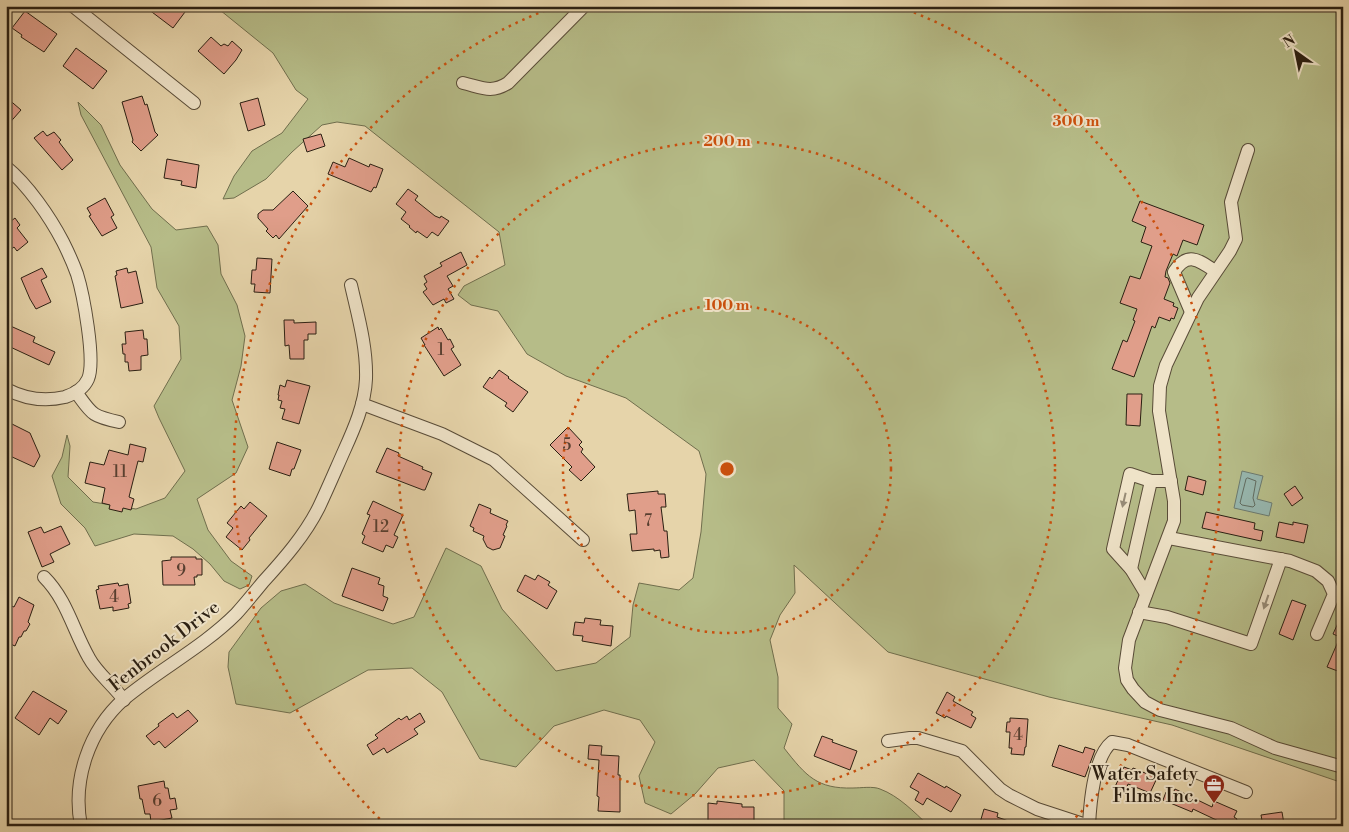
<svg xmlns="http://www.w3.org/2000/svg" width="1349" height="832" font-family="'Libre Bodoni',serif">
	<rect width="100%" height="100%" fill="#e6d4aa"/>
	<filter id="stains"><feTurbulence type="fractalNoise" baseFrequency=".004" numOctaves="4"/><feColorMatrix values="0 0 0 0 .2 0 0 0 0 .09 0 0 0 0 .02 0 0 0 .5 -.17"/></filter>
	<radialGradient id="worn" r=".72"><stop offset=".6" stop-color="#630" stop-opacity="0"/><stop offset="1" stop-color="#630" stop-opacity=".3"/></radialGradient>
	<g fill="#b6bc88" stroke="#706e4d">
		<path d="M215,6H1343V783L1172,725L1049,697L888,652L794,565L795,593L780,615L770,640L778,677V708L792,724L784,748C806,776 817,789 853,788C861,788 873,786 880,789C899,796 914,812 929,826H784V791L754,760L718,768L695,794L671,814L645,803L639,776L655,742L640,720L604,710L554,726L516,767L480,759L442,692L412,668L368,670L290,713L236,704L228,667L229,652L261,608L281,591L305,584L334,603L393,624L414,617L446,548L481,566L502,609L556,671L596,663L630,637L633,605L639,583L679,590L693,578L701,532L706,474L699,451L626,398L566,376L527,354L498,311L471,305L458,295L464,286L505,265L499,232L365,126L337,122L322,125L292,152L266,179L234,198L223,199L234,176L252,151L282,133L308,99L296,90L273,53Z"/>
		<polygon points="78,102 101,125 120,165 152,209 176,230 207,226 218,245 221,274 237,305 245,336 241,366 232,400 248,447 236,473 197,499 208,530 231,561 252,576 249,585 240,589 224,581 210,564 193,549 173,536 134,534 95,546 85,528 61,504 52,476 62,457 67,435 70,446 68,477 93,502 136,509 165,498 185,471 159,418 154,406 181,359 179,326 157,288 151,247 81,115"/>
	</g>
	<polygon fill="#97b7af" stroke="#6b7a70" points="1242,471 1263,476 1257,499 1272,503 1269,516 1234,508"/>
	<g fill="none" stroke-linecap="round" stroke-linejoin="round">
		<polygon stroke="#606b60" stroke-width="1" points="1248,478 1256,481 1253,498 1255,505 1253,507 1242,505 1240,503 1246,479"/>
	</g>
	<g fill="#e09e8a" stroke="#2a1f12">
		<polygon points="144,6 185,6 182,10 185,12 173,28"/>
		<polygon points="25,11 57,34 44,52 21,37 22,35 12,28"/>
		<polygon points="211,37 221,46 224,44 228,46 232,41 242,50 236,60 224,74 198,51"/>
		<polygon points="76,48 107,71 93,89 63,66"/>
		<polygon points="142,96 145,105 147,104 155,132 158,135 141,151 132,142 133,140 122,102"/>
		<polygon points="6,97 21,110 6,127"/>
		<polygon points="258,98 265,125 248,131 240,103"/>
		<polygon points="43,131 47,136 54,132 61,140 59,142 73,160 62,170 34,138"/>
		<polygon points="321,134 325,146 307,152 303,139"/>
		<polygon points="349,158 369,167 370,164 383,169 376,188 374,187 371,192 328,174 333,162 345,167"/>
		<polygon points="167,159 199,165 196,188 181,185 182,181 164,178"/>
		<polygon points="408,189 418,196 415,200 435,216 440,218 441,216 449,221 438,236 432,232 427,238 417,231 416,233 409,227 410,226 401,219 406,212 396,204"/>
		<polygon points="293,191 308,206 279,239 276,235 273,238 266,231 268,229 258,218 258,214 263,210 273,210"/>
		<polygon points="105,198 114,215 111,217 117,228 102,236 89,216 91,215 87,208"/>
		<polygon points="1140,201 1204,225 1197,245 1183,240 1177,256 1173,254 1166,271 1165,277 1168,278 1170,283 1164,299 1174,303 1173,306 1178,308 1174,319 1171,318 1170,321 1159,317 1155,328 1152,326 1134,377 1112,369 1123,340 1127,342 1135,321 1133,320 1137,309 1120,303 1130,276 1140,279 1152,246 1141,242 1146,227 1132,221"/>
		<polygon points="15,218 20,225 17,228 28,242 17,251 14,247 10,250 6,245 6,225"/>
		<polygon points="461,252 467,265 447,276 453,286 448,289 454,299 446,303 444,299 433,305 423,292 427,289 424,284 427,282 424,276 442,266 440,263"/>
		<polygon points="257,258 272,259 270,293 254,292 255,284 251,284 252,270 256,270"/>
		<polygon points="42,268 47,277 41,280 51,302 36,309 30,299 21,278"/>
		<polygon points="127,268 128,273 136,271 143,303 121,308 115,276 117,275 116,271"/>
		<polygon points="284,320 294,320 294,323 316,322 316,334 308,334 308,340 304,340 304,359 290,359 289,345 285,346"/>
		<polygon points="6,324 35,337 33,342 55,352 49,365 6,345"/>
		<polygon points="438,327 439,330 441,328 448,340 450,339 454,347 451,349 461,365 444,376 424,345 425,345 421,338"/>
		<polygon points="143,330 144,339 147,339 148,355 141,356 141,370 129,371 128,362 125,362 125,354 123,354 122,344 126,344 125,332"/>
		<polygon points="499,370 509,377 508,378 528,392 513,412 505,406 507,403 483,387 490,377 492,379"/>
		<polygon points="287,380 310,386 299,424 282,419 285,409 280,408 282,401 278,400 279,395 278,395 280,385 285,387"/>
		<polygon points="1127,394 1142,394 1140,426 1126,425"/>
		<polygon points="8,422 30,433 40,456 34,467 10,456 6,449 6,428"/>
		<polygon points="568,427 582,442 579,445 583,449 581,452 595,467 581,481 569,470 572,467 550,445"/>
		<polygon points="277,442 301,450 294,469 292,469 290,476 269,469"/>
		<polygon points="130,444 146,448 143,462 138,461 129,497 134,499 131,510 123,508 122,512 109,509 110,505 102,503 105,488 85,483 90,462 104,465 109,450 128,455"/>
		<polygon points="387,448 399,453 398,456 423,467 422,469 432,473 425,490 423,490 376,472"/>
		<polygon points="1188,476 1206,481 1203,495 1185,490"/>
		<polygon points="1295,486 1303,498 1292,506 1284,494"/>
		<polygon points="658,491 658,494 665,494 666,507 661,507 664,531 667,531 669,557 661,558 660,550 654,551 654,549 632,551 630,534 637,534 635,510 629,511 627,494"/>
		<polygon points="373,501 403,515 394,535 398,537 393,548 386,545 383,552 362,543 365,536 362,534 370,515 367,514"/>
		<polygon points="250,502 267,516 249,538 250,540 242,550 226,537 233,528 227,523 241,506 244,509"/>
		<polygon points="479,504 491,509 490,513 508,521 506,525 507,526 503,535 505,536 500,548 493,550 487,547 483,539 484,536 473,531 474,528 470,526"/>
		<polygon points="1206,512 1255,523 1254,529 1263,531 1261,541 1202,528"/>
		<polygon points="1279,522 1293,525 1293,522 1308,525 1304,543 1276,537"/>
		<polygon points="61,526 70,544 50,554 54,562 42,567 28,532 41,527 44,533"/>
		<polygon points="171,557 196,557 196,559 202,559 202,575 197,575 197,577 194,577 195,585 163,585 162,561 171,560"/>
		<polygon points="352,568 380,578 378,584 384,586 383,596 388,598 383,611 342,596"/>
		<polygon points="525,575 535,580 538,575 550,582 548,585 557,591 547,609 517,591"/>
		<polygon points="118,583 119,586 128,584 131,603 128,604 129,608 113,611 113,607 100,609 96,590 99,589 98,586"/>
		<polygon points="19,597 34,605 28,622 30,624 26,631 24,631 21,637 19,637 15,646 6,642 6,604 14,607"/>
		<polygon points="1292,600 1306,605 1293,640 1279,634"/>
		<polygon points="1343,612 1343,673 1327,667 1340,637 1333,634"/>
		<polygon points="585,618 601,620 600,625 613,626 611,646 582,641 583,636 573,635 575,622 584,623"/>
		<polygon points="33,691 67,711 58,724 50,718 39,735 15,718"/>
		<polygon points="947,692 955,697 953,701 973,712 971,715 976,718 971,728 946,716 945,718 936,713"/>
		<polygon points="188,710 198,721 165,748 159,741 154,745 146,736 159,726 158,724 173,713 177,718"/>
		<polygon points="420,713 425,722 414,729 418,734 387,753 384,748 373,755 367,745 378,738 375,735 399,718 401,720 407,716 409,720"/>
		<polygon points="1010,718 1028,719 1026,747 1025,747 1024,755 1011,754 1012,748 1009,748 1010,732 1006,732 1007,722 1010,722"/>
		<polygon points="822,736 833,740 832,742 857,751 850,770 814,756"/>
		<polygon points="589,745 602,746 601,755 619,756 618,775 620,775 620,812 598,811 599,797 597,796 599,760 588,759"/>
		<polygon points="1059,745 1083,753 1085,747 1095,750 1085,777 1052,766"/>
		<polygon points="1124,767 1132,770 1133,768 1157,778 1150,793 1128,784 1125,793 1114,789"/>
		<polygon points="918,773 945,788 946,786 961,795 951,812 927,798 923,805 915,800 919,792 910,787"/>
		<polygon points="164,781 165,788 168,788 170,799 175,798 177,809 170,810 172,818 151,822 150,814 145,814 142,799 140,799 138,786"/>
		<polygon points="1175,789 1212,807 1214,801 1237,811 1234,817 1237,819 1234,826 1229,826 1193,809 1192,812 1163,800 1166,792 1172,795"/>
		<polygon points="717,801 742,804 742,807 754,807 754,824 728,823 728,825 708,823 708,803 717,804"/>
		<polygon points="984,809 998,813 997,817 1017,824 1017,826 979,826"/>
		<polygon points="1282,812 1284,824 1263,826 1261,815"/>
	</g>
	<g fill="none" stroke-linecap="round" stroke-linejoin="round">
		<g stroke="#594c38" stroke-width="14">
			<g id="minor">
				<polyline points="73,6 194,103"/>
				<path d="M463,83C481,87 491,94 508,83L584,6"/>
				<polyline points="1248,150 1231,202 1236,239 1230,251 1198,298 1166,365 1160,386 1159,411 1174,501 1174,521 1129,640 1125,668 1127,680 1133,689 1145,702 1160,710 1231,728 1275,748 1343,767"/>
				<path d="M6,167C28,185 50,217 63,242C68,252 73,263 77,274C83,293 96,361 88,379C84,388 74,394 65,397C44,402 25,399 6,389"/>
				<path d="M1191,312L1174,272C1187,251 1199,260 1215,271"/>
				<path d="M76,392C92,414 91,416 119,422"/>
				<polyline points="362,404 442,434 494,460 583,540"/>
				<polyline points="1169,538 1290,561 1316,571 1328,581 1334,594 1317,634"/>
				<polyline points="1131,569 1151,481"/>
				<path d="M44,577C67,600 73,630 89,658C97,673 113,685 124,700"/>
				<polyline points="1146,594 1131,569 1113,549 1130,474 1151,481 1171,481"/>
				<polyline points="1139,612 1167,617 1251,644 1281,559"/>
				<polyline points="888,741 910,738 918,738 962,751 1000,789 1009,795 1037,809 1089,826"/>
				<path d="M81,826C72,780 89,730 124,699C160,669 203,647 236,614C245,604 254,593 263,582C284,559 305,535 319,507C328,488 336,469 344,451C354,429 365,404 366,379C367,347 358,316 351,285"/>
				<path d="M1089,826C1090,804 1094,756 1112,742L1128,745L1246,792"/>
			</g>
		</g>
		<use href="#minor" stroke="#efe3c8" stroke-width="12"/>
	</g>
	<defs><path id="oneway-solid" d="M-6-.8H1V-3.2L6.5 0L1 3.2V.8H-6Z" transform="scale(1.25)"/></defs>
	<g fill="#968b76">
		<use href="#oneway-solid" transform="translate(1124 500) rotate(103)"/>
		<use href="#oneway-solid" transform="translate(1266 602) rotate(109)"/>
	</g>
	<g fill="none" stroke="#cc500d" stroke-width="2.5" stroke-dasharray="2.5 5">
		<circle cx="727" cy="469" r="164"/>
		<circle cx="727" cy="469" r="328"/>
		<path d="M385 824A493 493 0 0 1 554 7M900 7A493 493 0 0 1 1069 824"/>
	</g>
	<defs>
		<g id="office-pin" transform="scale(1.125)"><path d="M0 17L-7.5 6A9.5 9.5 0 1 1 7.5 6Z" fill="#8f2418" stroke="#efe3c8"/><path d="M-6-3h4V-5.5h4V-3h4V5H-6ZM-1-4.5V-3h2v-1.5ZM-6 0V1H6V0Z" fill="#fff"/></g>
	</defs>
	<g fill-rule="evenodd">
		<use href="#office-pin" x="1214" y="785"/>
	</g>
	<g text-anchor="middle" dominant-baseline="central" stroke-width="4" stroke-linejoin="round" paint-order="stroke">
		<g font-size="16" fill="#583f30">
			<text x="441" y="350">1</text>
			<text x="567" y="445">5</text>
			<text x="120" y="472">11</text>
			<text x="648" y="521">7</text>
			<text x="381" y="527">12</text>
			<text x="181" y="571">9</text>
			<text x="114" y="597">4</text>
			<text x="1018" y="735">4</text>
			<text x="157" y="801">6</text>
		</g>
		<g font-size="19" fill="#2a1f12" stroke="#efe3c8">
			<text transform="translate(164 646) rotate(-38)">Fenbrook Drive</text>
		</g>
		<g font-size="19" fill="#2a1f12" stroke="#efe3c8" text-anchor="end">
			<text x="1198" y="774">Water Safety<tspan x="1198" dy="22">Films Inc.</tspan></text>
		</g>
	</g>
	<circle cx="727" cy="469" r="8" fill="#cc500d" stroke="#efe3c8" stroke-width="2.5"/>
	<g font-size="15" text-anchor="middle" font-weight="bold" fill="#cc500d" stroke="#efe3c8" stroke-width="4" stroke-linejoin="round" paint-order="stroke">
		<text x="1076" y="126">300 m</text>
		<text x="727" y="146">200 m</text>
		<text x="727" y="310">100 m</text>
	</g>
	<rect width="1349" height="832" fill="none" stroke="#e6d4aa" stroke-width="25"/>
	<rect x="8" y="8" width="1334" height="817" fill="none" stroke="#2a1f12" stroke-width="2.5"/>
	<rect x="12" y="12" width="1324" height="807" fill="none" stroke="#2a1f12"/>
	<g transform="translate(1296 52) rotate(327)" stroke="#efe3c8" stroke-width="4" paint-order="stroke">
	<path d="M0-4L9 19L0 12L-9 19Z" fill="#2a1f12"/>
	<text y="-8" font-size="14" font-weight="bold" text-anchor="middle" fill="#2a1f12">N</text>
	</g>
	<rect width="100%" height="100%" filter="url(#stains)"/>
	<rect width="100%" height="100%" fill="url(#worn)"/>
</svg>
